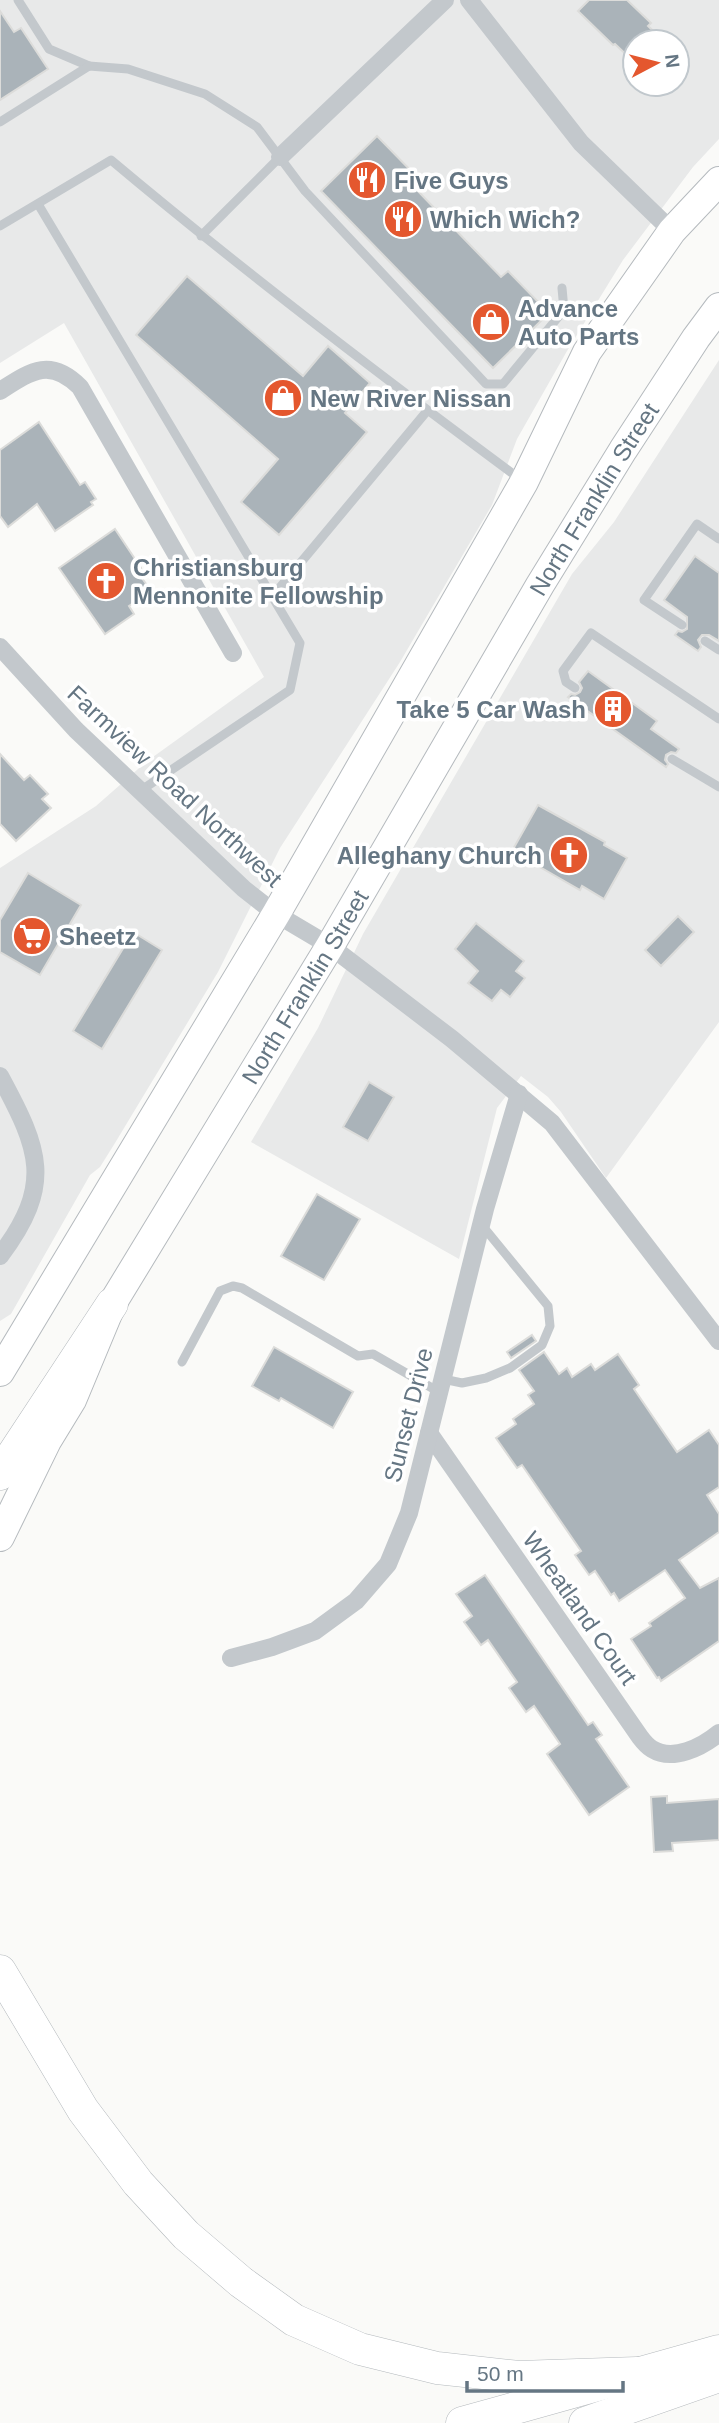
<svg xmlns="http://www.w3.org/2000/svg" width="719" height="2423" font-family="Arial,sans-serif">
	<rect width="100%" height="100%" fill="#fafaf8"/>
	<g fill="#e8e9e9" fill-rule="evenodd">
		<path d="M0,0H719V139L693,167L623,260L567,351L517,439L492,505L400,662L280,848L218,972L115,1143L100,1167L90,1175L11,1314L0,1321V868L96,806L146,762L264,677L64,323L0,363ZM635,42H677V84H635Z"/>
		<polygon points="719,360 719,1022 606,1178 561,1112 548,1097 521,1076 497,1108 459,1259 251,1142 318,1028 363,934 572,574 614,522"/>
	</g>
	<g fill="#aab3b9" stroke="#dcdcda" stroke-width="2">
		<polygon points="589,0 627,0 651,23 648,26 665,42 635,42 635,63 615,44 613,45 578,11"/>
		<polygon points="0,11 14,32 21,28 48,69 0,100"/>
		<polygon points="377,136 420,180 413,186 501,277 508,271 549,313 493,368 321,191"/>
		<polygon points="187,276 303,376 328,346 370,383 345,413 367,432 279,535 241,502 278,459 136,335"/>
		<polygon points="39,422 80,485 85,482 96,499 91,502 93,505 55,531 37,504 8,527 0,516 0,450"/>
		<polygon points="115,529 141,568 137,571 151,591 129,606 134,614 105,634 59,568"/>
		<polygon points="695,556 719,573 719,641 709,635 702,635 698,640 701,647 698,651 675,635 678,631 682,632 687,629 687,617 664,600"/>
		<polygon points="588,671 657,721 651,729 679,749 676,753 671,752 666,755 665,760 668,764 666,767 568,697 571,694 575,695 580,692 582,688 579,682"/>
		<polygon points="0,754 24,780 30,775 48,794 42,799 51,808 16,841 0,824"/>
		<polygon points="538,805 605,842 604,845 627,858 604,899 582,886 580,890 512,851"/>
		<polygon points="28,873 81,905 40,975 0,952 0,920"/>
		<polygon points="678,916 694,932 661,966 645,950"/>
		<polygon points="476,923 524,961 516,971 525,978 510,997 501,990 492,1001 468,983 478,971 455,949"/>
		<polygon points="133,932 162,950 102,1049 73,1031"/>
		<polygon points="369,1082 394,1097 368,1141 343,1127"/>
		<polygon points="317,1194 360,1219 324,1280 281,1256"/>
		<polygon points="532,1335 536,1341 511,1358 507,1352"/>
		<polygon points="274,1347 353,1392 333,1428 281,1398 279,1401 252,1386"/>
		<polygon points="544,1352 559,1374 567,1368 572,1377 591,1364 595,1370 618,1354 639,1385 634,1389 677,1452 709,1430 719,1445 719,1487 707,1495 719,1514 719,1532 679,1560 700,1588 719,1578 719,1641 661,1681 659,1677 657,1678 631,1639 651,1626 649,1623 685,1598 665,1570 619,1601 614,1593 611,1595 595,1571 589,1575 575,1555 581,1551 522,1465 517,1468 496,1438 516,1424 513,1419 534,1404 528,1395 534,1391 519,1370"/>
		<polygon points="485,1575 588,1725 593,1722 602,1735 596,1739 629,1787 589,1815 547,1754 560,1744 534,1706 526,1712 509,1688 517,1682 488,1640 481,1645 464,1622 472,1616 456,1594"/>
		<polygon points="667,1796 667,1803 719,1799 719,1840 672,1843 673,1851 654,1852 651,1797"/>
	</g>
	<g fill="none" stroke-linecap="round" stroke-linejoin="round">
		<g stroke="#b5babe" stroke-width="30">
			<g id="primary">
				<polyline points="0,1372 276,914 524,482 587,352 672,231 719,181"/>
				<path id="s1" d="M0,1537L47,1441L72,1400L112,1304L330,946L540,585L623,450L696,338L719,307"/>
			</g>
		</g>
		<g stroke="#b4b9bd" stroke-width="33">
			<g id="highway">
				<polyline points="0,1474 112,1304"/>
				<polyline points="0,1971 83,2110 138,2183 186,2235 241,2282 294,2320 360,2349 437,2368 519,2377 637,2373"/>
				<polyline points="462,2423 719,2351"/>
				<polyline points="585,2423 719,2376"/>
			</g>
		</g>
		<g stroke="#c3c8cc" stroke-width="9">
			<polyline points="18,0 49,49 89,66"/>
			<polyline points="0,122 89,66 128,69 205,94 257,127 305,191 486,384 503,384 564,310 562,288"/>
			<polyline points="38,204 300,643 290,690 140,791"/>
			<path d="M0,226L111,160C243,271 381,376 520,479"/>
			<polyline points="201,236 280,157"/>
			<polyline points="272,597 427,411"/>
			<polyline points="682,625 644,600 697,524 719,539"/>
			<polyline points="705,641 719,650"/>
			<polyline points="575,688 566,682 563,671 591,633 719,719"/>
			<polyline points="672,759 719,787"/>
			<polyline points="182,1362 220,1291 233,1286 242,1288 358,1356 373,1354 439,1392"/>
			<polyline points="443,1379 462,1383 486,1378 510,1368 542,1345 550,1326 548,1306 481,1224"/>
		</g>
		<g stroke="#c3c8cc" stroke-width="18">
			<polyline points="469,0 581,143 672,231"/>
			<polyline points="280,157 445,0"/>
			<path d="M0,391C31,371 50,357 80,387L233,653"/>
			<polyline points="0,647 76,730 244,889 276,914 330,946 452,1039 552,1123 719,1341"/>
			<path d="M0,1076C40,1150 54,1184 0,1256"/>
			<path d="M429,1433L640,1737C643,1741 647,1746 652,1749C673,1762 702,1747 719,1733"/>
			<polyline points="231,1658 272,1647 315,1631 356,1601 388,1564 409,1513 485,1209 519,1094"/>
		</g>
		<use href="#primary" stroke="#fff" stroke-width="28"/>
		<use href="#highway" stroke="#fff" stroke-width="32"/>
	</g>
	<defs>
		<g id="restaurant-disc" transform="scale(2.0125)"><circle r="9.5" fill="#e4572e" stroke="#fff"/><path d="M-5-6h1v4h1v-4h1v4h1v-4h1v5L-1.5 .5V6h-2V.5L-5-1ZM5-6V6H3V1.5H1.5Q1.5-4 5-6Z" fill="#fff"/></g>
		<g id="shop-disc" transform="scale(2.0125)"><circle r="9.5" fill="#e4572e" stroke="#fff"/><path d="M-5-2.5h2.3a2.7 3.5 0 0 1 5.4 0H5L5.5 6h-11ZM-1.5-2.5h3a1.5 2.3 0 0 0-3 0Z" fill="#fff"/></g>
		<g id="church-disc" transform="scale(2.0125)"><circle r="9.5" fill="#e4572e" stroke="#fff"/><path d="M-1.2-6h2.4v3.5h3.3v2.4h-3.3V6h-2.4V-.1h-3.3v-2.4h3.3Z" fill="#fff"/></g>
		<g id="building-disc" transform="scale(2.0125)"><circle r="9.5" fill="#e4572e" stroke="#fff"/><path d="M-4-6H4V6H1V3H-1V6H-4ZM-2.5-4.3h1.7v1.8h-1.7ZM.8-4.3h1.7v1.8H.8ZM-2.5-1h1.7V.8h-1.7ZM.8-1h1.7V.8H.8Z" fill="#fff"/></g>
		<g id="supermarket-disc" transform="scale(2.0125)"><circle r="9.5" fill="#e4572e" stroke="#fff"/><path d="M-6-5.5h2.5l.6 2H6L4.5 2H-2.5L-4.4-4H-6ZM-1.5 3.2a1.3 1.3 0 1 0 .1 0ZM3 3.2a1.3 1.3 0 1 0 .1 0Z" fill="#fff"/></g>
	</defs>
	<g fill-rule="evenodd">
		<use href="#restaurant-disc" x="367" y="180"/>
		<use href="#restaurant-disc" x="403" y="219"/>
		<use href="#shop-disc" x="491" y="322"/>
		<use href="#shop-disc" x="283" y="398"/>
		<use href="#church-disc" x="106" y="581"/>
		<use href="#building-disc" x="613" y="709"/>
		<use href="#church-disc" x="569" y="855"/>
		<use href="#supermarket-disc" x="32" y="936"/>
	</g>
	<g text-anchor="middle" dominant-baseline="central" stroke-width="7" stroke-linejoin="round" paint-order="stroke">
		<g font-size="24" font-weight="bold" fill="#657683" stroke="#fff" text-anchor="start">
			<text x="394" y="180">Five Guys</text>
			<text x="430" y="219">Which Wich?</text>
			<text x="518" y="308">Advance<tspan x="518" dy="28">Auto Parts</tspan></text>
			<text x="310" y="398">New River Nissan</text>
			<text x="133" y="567">Christiansburg<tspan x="133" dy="28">Mennonite Fellowship</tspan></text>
			<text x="586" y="709" text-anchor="end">Take 5 Car Wash</text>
			<text x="542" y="855" text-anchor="end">Alleghany Church</text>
			<text x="59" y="936">Sheetz</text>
		</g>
		<g font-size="24" fill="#657683" stroke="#fff">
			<text stroke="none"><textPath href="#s1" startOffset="1197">North Franklin Street</textPath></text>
			<text transform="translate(175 786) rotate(43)">Farmview Road Northwest</text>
			<text stroke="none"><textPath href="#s1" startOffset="630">North Franklin Street</textPath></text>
			<text transform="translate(408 1415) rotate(-76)">Sunset Drive</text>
			<text transform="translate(580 1608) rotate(55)">Wheatland Court</text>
		</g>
	</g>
	<g transform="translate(656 63) rotate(83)"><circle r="33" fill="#ffffff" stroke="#c1c8cd" stroke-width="2"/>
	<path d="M0-5L12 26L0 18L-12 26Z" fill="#e4572e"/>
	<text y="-10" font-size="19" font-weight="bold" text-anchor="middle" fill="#657683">N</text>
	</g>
	<path d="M467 2381v10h156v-10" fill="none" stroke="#657683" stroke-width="3.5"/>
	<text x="477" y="2381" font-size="21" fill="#657683" stroke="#ffffff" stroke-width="5" paint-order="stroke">50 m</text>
</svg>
